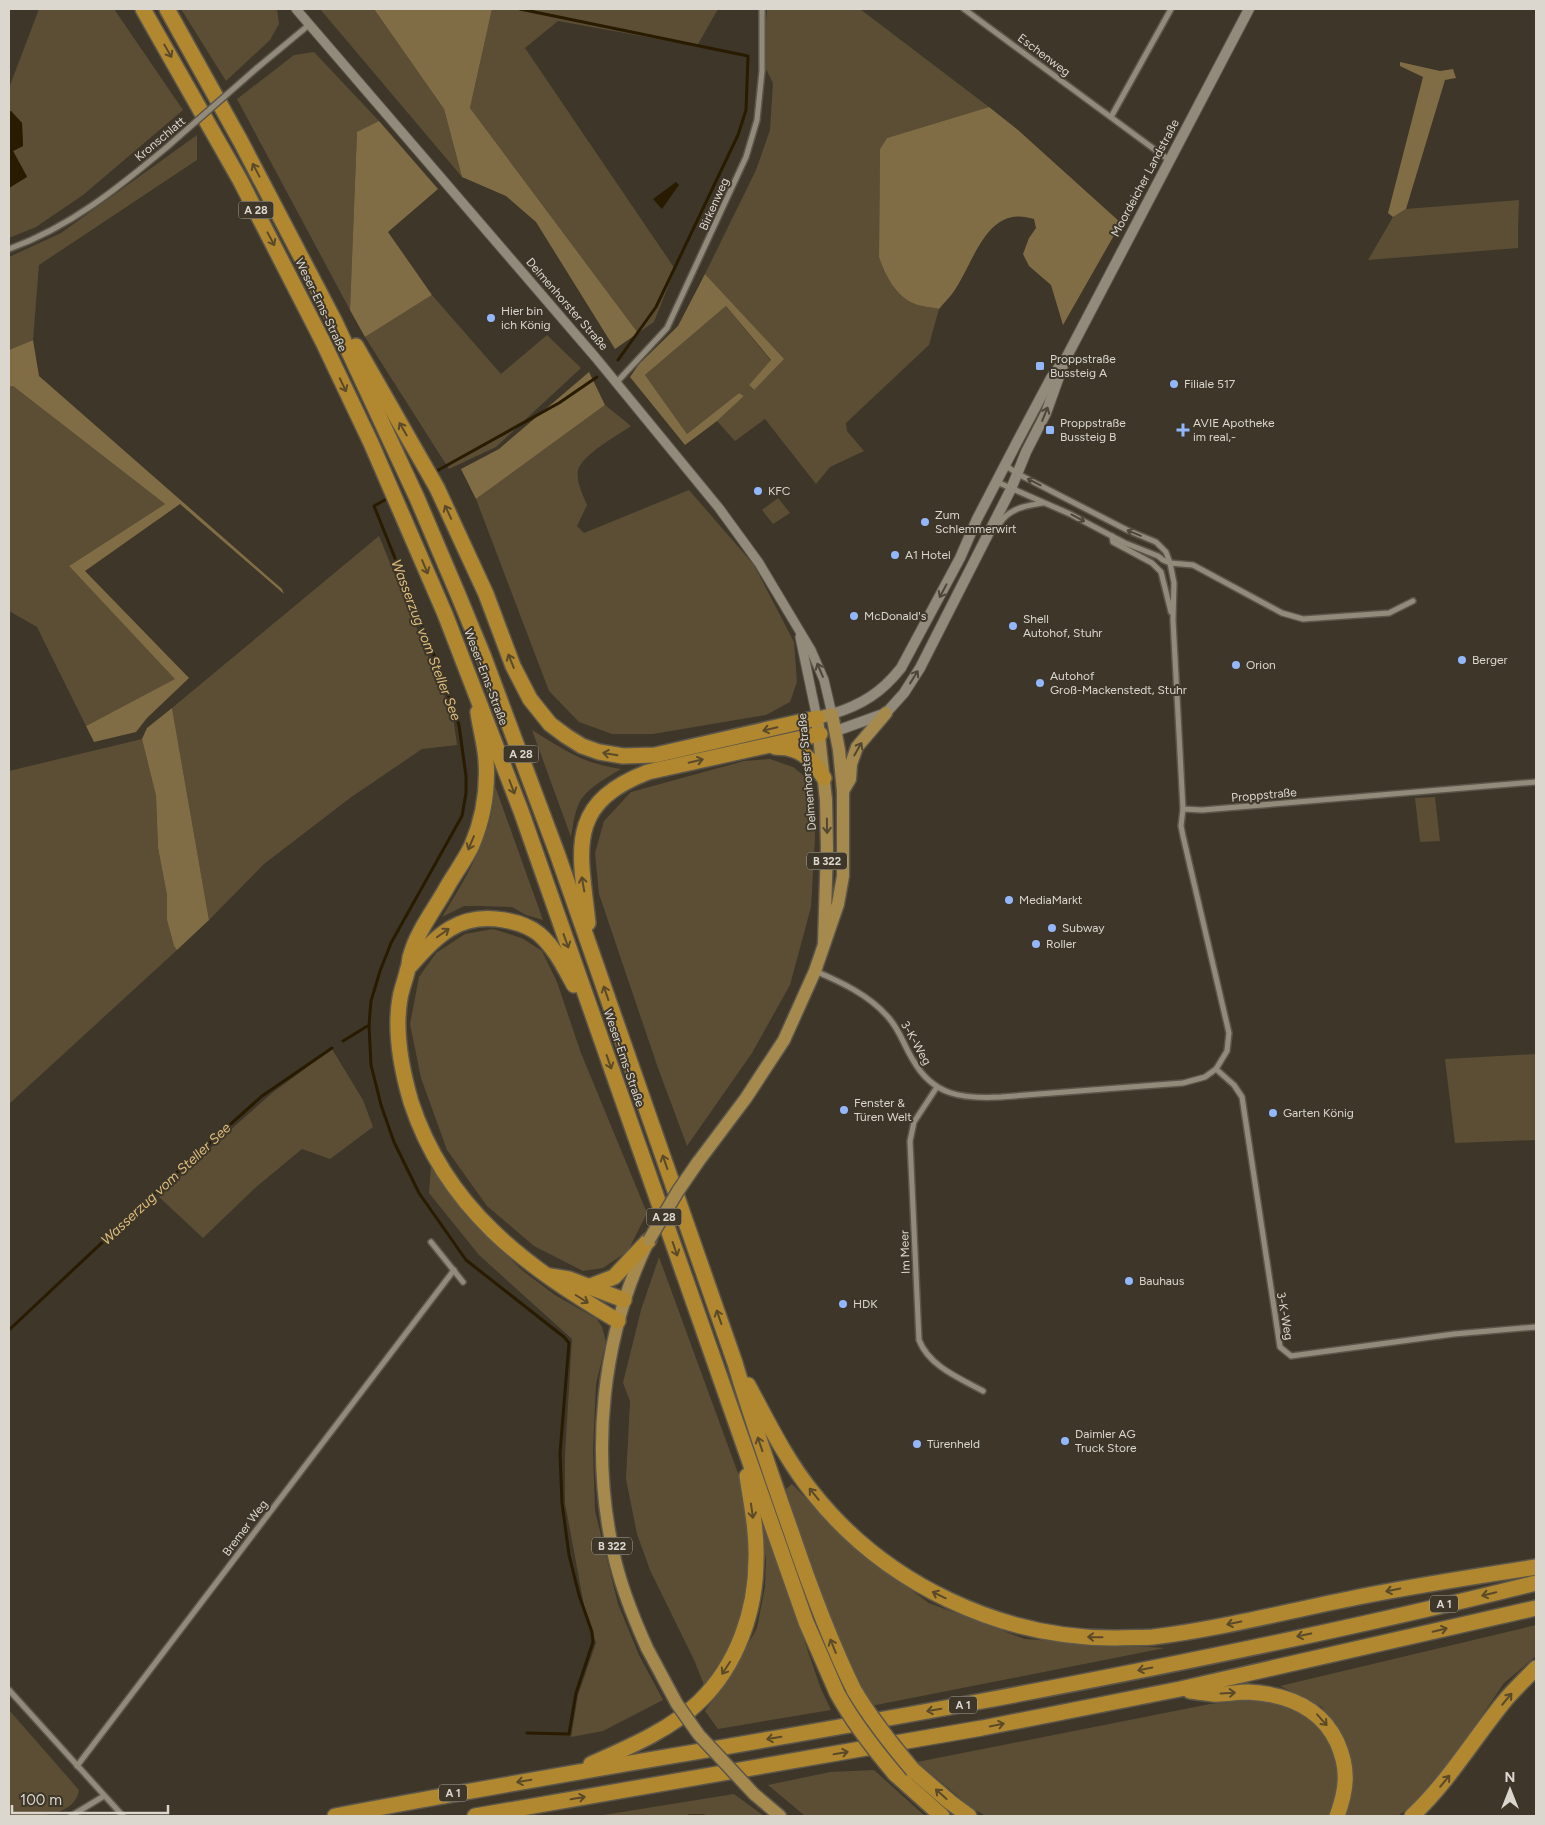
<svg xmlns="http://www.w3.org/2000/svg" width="1545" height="1825" font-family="Figtree,sans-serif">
	<rect width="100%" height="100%" fill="#3d3629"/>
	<g fill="#5c4e34">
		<polygon points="39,9 114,9 183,110 83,195 36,227 9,238 9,188 27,176 13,151 23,146 22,123 11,111 9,111 9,88"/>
		<polygon points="181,9 277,9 279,24 270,40 226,81"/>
		<polygon points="320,9 374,9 444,109 462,177"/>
		<polygon points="492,9 718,9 697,46 558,21 525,48 675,269 654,322 638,333 470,108"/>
		<path d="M767,9H860L989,107L887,138L880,149L879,257C885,275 896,297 915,304C922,307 931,307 939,309L929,345L846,423L847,431L864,451L830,467L816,484L765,419L735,441L717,421L744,396L739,393L687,434L645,375L726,306L771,361L749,385L753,390L783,359L705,274L756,170L770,130L773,83L763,63Z"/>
		<polygon points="314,52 379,121 357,133 350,310 237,99 294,55"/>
		<polygon points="197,135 197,160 39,265 33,340 9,350 9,257 61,233"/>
		<polygon points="1519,200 1518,228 1518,248 1368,260 1393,217 1406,209"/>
		<polygon points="432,295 501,374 547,335 581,368 496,447 449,469 365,337"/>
		<polygon points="13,386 165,504 69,566 176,679 86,726 37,627 9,611 9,387"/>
		<path d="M605,405L631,426C618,435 580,456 578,471C576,482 583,495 587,505L577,526L584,533L689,490L754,565L794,642L797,682L790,702L766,715L653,734H612L579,722L549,691L476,499Z"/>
		<polygon points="778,498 790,513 773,524 762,510"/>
		<polygon points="379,536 453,717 457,745 422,749 350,798 264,864 209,920 172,708"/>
		<path d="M532,730C565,750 581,763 621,769C608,777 591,786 582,798C575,808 573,825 571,837Z"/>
		<polygon points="142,739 156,796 158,848 167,895 167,920 174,946 177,950 9,1104 9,771"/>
		<polygon points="770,759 793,767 808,779 814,797 815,837 811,907 790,985 752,1053 687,1146 658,1068 599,894 595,853 604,821 631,792 744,761"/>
		<path d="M495,786L543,920L526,915L512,907L480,906H464L442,917C460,888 483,850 491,816C493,806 494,796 495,786Z"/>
		<polygon points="1435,797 1440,841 1420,842 1415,798"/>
		<polygon points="493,929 522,938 542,951 557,982 581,1053 647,1213 628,1251 603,1268 583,1271 534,1246 487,1206 447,1150 421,1078 410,1024 419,977 436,953 465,934"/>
		<polygon points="332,1049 363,1100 373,1127 330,1159 302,1149 255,1188 203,1238 159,1197 219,1140 272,1093"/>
		<polygon points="1536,1054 1536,1140 1455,1143 1445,1059"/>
		<polygon points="431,1167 468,1218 523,1271 555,1295 597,1319 602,1327 606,1342 596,1384 593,1450 595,1511 618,1604 639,1655 663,1700 603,1731 571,1737 578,1695 596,1643 585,1611 565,1503 565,1454 572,1339 479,1255 429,1193"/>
		<polygon points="659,1257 739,1476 748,1514 751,1553 741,1619 725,1654 704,1685 695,1662 650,1570 637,1534 626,1479 630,1401 623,1383 641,1310"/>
		<polygon points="792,1484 856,1550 929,1603 1025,1639 1165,1648 871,1706 833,1628 807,1556 786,1489"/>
		<polygon points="758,1507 821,1689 831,1710 718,1729 705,1711 736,1666 757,1628 765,1587 766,1560"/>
		<polygon points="1536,1625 1536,1656 1504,1683 1456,1754 1411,1806 1398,1816 1345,1816 1353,1783 1346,1740 1322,1707 1280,1686"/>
		<polygon points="1248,1700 1276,1701 1306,1714 1331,1742 1340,1782 1329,1816 986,1816 972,1808 917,1762 1210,1704"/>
		<path d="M9,1710L79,1790C74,1819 32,1816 9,1816Z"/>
		<polygon points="874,1770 925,1816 805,1816 768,1785 830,1772"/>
		<polygon points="734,1794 764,1816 597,1816"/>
	</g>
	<g fill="#816d45">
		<polygon points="374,9 492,9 470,108 638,333 615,349 536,222 506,196 462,177 444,109"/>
		<polygon points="1400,62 1440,71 1453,69 1456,78 1445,80 1406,209 1393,217 1388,213 1423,77 1400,66"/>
		<path d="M989,107L1018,130L1121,223L1063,325L1051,285L1029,266L1023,254L1029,238L1036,228L1034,219C985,203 974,265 952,294C948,299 943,304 939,309C931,307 922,307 915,304C896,297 885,275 879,257L880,149L887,138Z"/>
		<polygon points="379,121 438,189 388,232 432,295 365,337 350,310 357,132"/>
		<polygon points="705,274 784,359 754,390 749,385 771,360 726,306 645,375 687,434 739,393 744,396 717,421 685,445 630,377 639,364 678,326"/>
		<polygon points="33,340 39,376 282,589 284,594 180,504 85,571 189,678 147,718 136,732 94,742 86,726 175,679 69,566 165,504 13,386 9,387 9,350"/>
		<polygon points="589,372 605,405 476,499 461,469 499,449"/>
		<polygon points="172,708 209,920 177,950 174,946 167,920 167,895 158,848 156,796 142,739 147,728"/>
	</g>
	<g fill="#281b00">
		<polygon points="9,111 11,111 22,123 23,146 13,151 27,177 9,188"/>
		<polygon points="676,182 679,185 662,209 653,199"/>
	</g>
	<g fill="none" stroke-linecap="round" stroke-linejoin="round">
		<g stroke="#281b00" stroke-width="3">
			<polyline points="520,9 748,56 746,110 738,135 656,307 618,360"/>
			<polyline points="433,473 559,403 597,377"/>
			<polyline points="369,1025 371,1065 381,1105 394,1142 419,1193 466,1260 564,1337 569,1343 560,1453 562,1503 569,1555 579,1595 592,1632 593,1642 576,1693 569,1734 527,1733"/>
			<polyline points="343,1041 369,1025 371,1001 380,971 391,943 462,816 466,793 466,776 459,725 434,655 374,506 390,497"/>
			<polyline points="9,1330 175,1174 262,1096 332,1048"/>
			<polyline points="689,1816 704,1816"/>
		</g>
		<g stroke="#5b554a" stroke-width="8">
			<g id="minor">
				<polyline points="964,9 1169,160"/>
				<polyline points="257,68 310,24"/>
				<polyline points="1111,117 1171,9"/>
				<path d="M9,249C70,227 118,188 167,147"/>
				<polyline points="616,383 667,328 746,157 757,120 762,71 762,9"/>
				<polyline points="1005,465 1018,474 1127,530 1156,542 1166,552 1170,563 1174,583 1173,620 1183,809 1181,826 1183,836 1229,1033 1227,1051 1216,1069 1234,1085 1242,1097 1280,1347 1291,1356 1454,1334 1536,1327"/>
				<polyline points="997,482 1070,514 1125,543 1158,556 1163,560 1170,563 1193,565 1282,613 1303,619 1389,613 1413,601"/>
				<path d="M990,533C998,529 999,522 1006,516C1016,507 1030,505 1043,503"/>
				<polyline points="1112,536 1113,542 1152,563 1161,572 1171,612"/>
				<polyline points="1183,809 1202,810 1536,782"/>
				<path d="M815,971C841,982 869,995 888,1017C900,1030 904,1046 913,1060C933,1096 963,1099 1001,1097L1183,1083L1205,1077L1216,1069"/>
				<path d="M937,1087L914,1122L910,1141L919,1340C929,1366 959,1378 983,1391"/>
				<polyline points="431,1242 463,1282"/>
				<polyline points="9,1690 123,1816"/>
				<polyline points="77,1766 454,1270"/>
				<polyline points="71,1816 104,1796"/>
			</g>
		</g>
		<g stroke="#5b554a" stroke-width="11">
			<g id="tertiary">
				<polyline points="296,9 596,358 719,508 759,563 811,650 824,680 832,714"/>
				<polyline points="800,637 817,718"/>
			</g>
		</g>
		<g stroke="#5b554a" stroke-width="12">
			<g id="secondary">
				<path d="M832,714C862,705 882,692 901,668L960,558L977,519L1017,442L1051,378L1059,367"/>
				<polyline points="836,731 886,713 904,693 920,668 1011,489 1026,452 1046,413 1065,360 1249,9"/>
			</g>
		</g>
		<g stroke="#5b554a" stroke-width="15">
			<g id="primary">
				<polyline points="843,791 850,779 851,764 857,747 886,713"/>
				<polyline points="698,1162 746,1098 784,1040 815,971 838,904 843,876 843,791 839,750 832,714 817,718 826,800 827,848 824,943"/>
				<path d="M646,1246C602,1339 591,1450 613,1551C620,1585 633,1617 647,1648"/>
				<polyline points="754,1794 780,1816"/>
			</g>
		</g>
		<g stroke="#5b554a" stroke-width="18">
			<g id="motorway">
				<polyline points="143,9 240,180 323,342 371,443 445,614 521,811 806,1622 837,1693"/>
				<path d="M167,9L241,142L335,322L417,498L457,592L483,655L557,853L735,1363C752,1421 772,1477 792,1534C810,1587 829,1639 854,1690"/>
				<polyline points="356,346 437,488 486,594 513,666 530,699 550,724 566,736 582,746 599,752 623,756 655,755 817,718"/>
				<path d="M478,712C480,728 485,744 486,760C488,788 483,819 472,845C465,860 455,873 447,887C435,909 418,930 411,954C409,958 410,964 408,968C406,978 402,987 400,998C394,1032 401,1068 411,1102C446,1209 525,1266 618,1321"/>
				<path d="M775,747C779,748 783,747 787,748C805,751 815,764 824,778"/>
				<path d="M588,923C580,850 565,804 648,772L820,734"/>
				<path d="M410,966C437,936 458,912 504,920C516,922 529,926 539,934C555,948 564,967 574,985"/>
				<polyline points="550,1276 569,1279 624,1300"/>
				<polyline points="588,1287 614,1277 649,1240"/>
				<path d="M748,1385C768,1422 786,1460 813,1493C885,1584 1002,1639 1117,1638C1129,1637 1142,1638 1153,1637C1219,1629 1284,1612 1349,1599C1411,1586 1474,1577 1536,1567"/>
				<path d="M1190,1691C1197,1692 1205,1693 1213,1694C1224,1695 1236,1692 1248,1692C1285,1694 1320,1706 1337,1742C1349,1769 1347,1789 1337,1816"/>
				<path d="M591,1764C627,1748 672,1729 700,1701C737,1665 756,1611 756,1559C757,1531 751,1503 747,1476"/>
				<polyline points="913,1770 950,1802 969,1816"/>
				<polyline points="895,1774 942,1816"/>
				<path d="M335,1816C549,1775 764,1742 977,1702C1164,1667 1352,1629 1536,1583"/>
				<polyline points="475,1816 982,1728 1180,1689 1536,1608"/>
				<path d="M1412,1816C1450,1780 1474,1738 1507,1698C1516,1688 1526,1678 1536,1668"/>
			</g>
		</g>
		<use href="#minor" stroke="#928a7b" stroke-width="5"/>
		<use href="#tertiary" stroke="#928a7b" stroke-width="9"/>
		<use href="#secondary" stroke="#928a7b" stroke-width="10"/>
		<use href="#primary" stroke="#a5894d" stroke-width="12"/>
		<use href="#motorway" stroke="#b1882f" stroke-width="15"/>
		<g stroke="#5b554a" stroke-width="8" stroke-linecap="butt">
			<polyline id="minor-bridge" points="167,147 257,68"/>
		</g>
		<g stroke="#5b554a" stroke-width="15" stroke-linecap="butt">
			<g id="primary-bridge">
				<polyline points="649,1240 678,1191 698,1162"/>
				<polyline points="647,1648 677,1704 699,1735 754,1794"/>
			</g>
		</g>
		<g stroke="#5b554a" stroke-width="18" stroke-linecap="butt">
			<g id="motorway-bridge">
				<path d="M854,1690C871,1719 891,1744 913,1770"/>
				<path d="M837,1693C853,1722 873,1748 895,1774"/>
			</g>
		</g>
		<use href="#minor-bridge" stroke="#928a7b" stroke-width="5"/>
		<use href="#primary-bridge" stroke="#a5894d" stroke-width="12"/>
		<use href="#motorway-bridge" stroke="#b1882f" stroke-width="15"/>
	</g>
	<defs><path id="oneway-shaft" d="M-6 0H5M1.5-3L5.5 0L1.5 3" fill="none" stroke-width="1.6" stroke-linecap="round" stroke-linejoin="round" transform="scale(1.25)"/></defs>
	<g stroke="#5a4a2a">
		<use href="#oneway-shaft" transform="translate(168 51) rotate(60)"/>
		<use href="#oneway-shaft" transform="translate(256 170) rotate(-118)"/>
		<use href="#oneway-shaft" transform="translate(271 239) rotate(62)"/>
		<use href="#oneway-shaft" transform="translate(343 385) rotate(65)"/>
		<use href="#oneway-shaft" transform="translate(403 429) rotate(-120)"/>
		<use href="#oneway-shaft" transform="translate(448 512) rotate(-115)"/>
		<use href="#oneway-shaft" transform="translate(425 567) rotate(67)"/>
		<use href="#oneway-shaft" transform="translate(511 661) rotate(-112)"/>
		<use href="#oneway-shaft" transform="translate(770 729) rotate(167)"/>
		<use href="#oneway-shaft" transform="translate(610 754) rotate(-171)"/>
		<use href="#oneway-shaft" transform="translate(696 761) rotate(-13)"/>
		<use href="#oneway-shaft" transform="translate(512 787) rotate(69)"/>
		<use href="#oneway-shaft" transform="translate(471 843) rotate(113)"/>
		<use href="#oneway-shaft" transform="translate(583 884) rotate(-100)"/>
		<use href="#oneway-shaft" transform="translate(443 933) rotate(-35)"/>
		<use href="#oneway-shaft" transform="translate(566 941) rotate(70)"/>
		<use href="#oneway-shaft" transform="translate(606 993) rotate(-109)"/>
		<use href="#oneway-shaft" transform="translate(609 1062) rotate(71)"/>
		<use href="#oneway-shaft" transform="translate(665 1162) rotate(-109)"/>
		<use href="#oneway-shaft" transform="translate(675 1249) rotate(71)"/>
		<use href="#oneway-shaft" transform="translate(582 1299) rotate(32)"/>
		<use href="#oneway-shaft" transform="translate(719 1317) rotate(-109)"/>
		<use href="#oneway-shaft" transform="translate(760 1444) rotate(-109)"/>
		<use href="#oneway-shaft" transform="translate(814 1494) rotate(-129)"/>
		<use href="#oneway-shaft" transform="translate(752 1511) rotate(82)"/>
		<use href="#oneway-shaft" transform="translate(1393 1590) rotate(168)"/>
		<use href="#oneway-shaft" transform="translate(1489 1594) rotate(167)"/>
		<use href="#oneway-shaft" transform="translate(939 1595) rotate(-154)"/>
		<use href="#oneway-shaft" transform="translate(1234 1623) rotate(168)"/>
		<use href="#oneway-shaft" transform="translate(1440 1630) rotate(-13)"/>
		<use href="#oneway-shaft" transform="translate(1304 1635) rotate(168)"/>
		<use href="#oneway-shaft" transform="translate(1095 1637) rotate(-179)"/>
		<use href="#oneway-shaft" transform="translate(833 1646) rotate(-112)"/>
		<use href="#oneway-shaft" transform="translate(726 1668) rotate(123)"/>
		<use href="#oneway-shaft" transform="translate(1145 1669) rotate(169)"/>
		<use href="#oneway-shaft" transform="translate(1228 1693) rotate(-3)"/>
		<use href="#oneway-shaft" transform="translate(1507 1699) rotate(-50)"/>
		<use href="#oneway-shaft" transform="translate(934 1710) rotate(170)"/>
		<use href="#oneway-shaft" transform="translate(1322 1720) rotate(48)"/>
		<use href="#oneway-shaft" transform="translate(997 1725) rotate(-11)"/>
		<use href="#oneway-shaft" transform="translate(774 1738) rotate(170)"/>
		<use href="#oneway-shaft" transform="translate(841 1753) rotate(-10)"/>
		<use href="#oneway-shaft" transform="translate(524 1781) rotate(170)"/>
		<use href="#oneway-shaft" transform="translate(1445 1781) rotate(-50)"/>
		<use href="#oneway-shaft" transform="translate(941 1794) rotate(-138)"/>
		<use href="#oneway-shaft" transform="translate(578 1798) rotate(-10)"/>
	</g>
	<g stroke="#4e4739">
		<use href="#oneway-shaft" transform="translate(1045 414) rotate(-68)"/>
		<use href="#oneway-shaft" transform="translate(1034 482) rotate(-153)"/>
		<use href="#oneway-shaft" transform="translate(1078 518) rotate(28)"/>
		<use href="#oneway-shaft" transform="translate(1134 533) rotate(-158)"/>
		<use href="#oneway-shaft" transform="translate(943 591) rotate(118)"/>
		<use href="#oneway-shaft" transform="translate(820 670) rotate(-113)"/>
		<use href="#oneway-shaft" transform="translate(914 677) rotate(-58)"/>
	</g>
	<g stroke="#524730">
		<use href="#oneway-shaft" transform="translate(858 749) rotate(-60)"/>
		<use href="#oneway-shaft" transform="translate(827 826) rotate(89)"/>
	</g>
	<g fill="#93b7fd" stroke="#3d3629" stroke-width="2">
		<circle cx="491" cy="318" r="5"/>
		<rect x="1035" y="361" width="10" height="10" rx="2.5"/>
		<circle cx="1174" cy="384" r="5"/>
		<rect x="1045" y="425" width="10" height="10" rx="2.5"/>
		<path d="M1180.5 422.5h5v5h5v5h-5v5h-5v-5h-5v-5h5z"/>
		<circle cx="758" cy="491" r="5"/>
		<circle cx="925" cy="522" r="5"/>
		<circle cx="895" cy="555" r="5"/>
		<circle cx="854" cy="616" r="5"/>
		<circle cx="1013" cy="626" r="5"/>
		<circle cx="1462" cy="660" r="5"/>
		<circle cx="1236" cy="665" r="5"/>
		<circle cx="1040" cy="683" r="5"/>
		<circle cx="1009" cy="900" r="5"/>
		<circle cx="1052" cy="928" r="5"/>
		<circle cx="1036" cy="944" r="5"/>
		<circle cx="844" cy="1110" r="5"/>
		<circle cx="1273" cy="1113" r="5"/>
		<circle cx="1129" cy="1281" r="5"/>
		<circle cx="843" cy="1304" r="5"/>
		<circle cx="1065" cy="1441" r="5"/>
		<circle cx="917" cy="1444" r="5"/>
	</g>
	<g text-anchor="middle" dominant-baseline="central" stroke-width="4" stroke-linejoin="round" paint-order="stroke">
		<g fill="#3d3629" stroke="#aca79d" stroke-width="1">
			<rect x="238.5" y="201.5" width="35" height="17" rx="4"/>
			<rect x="503.5" y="745.5" width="35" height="17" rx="4"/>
			<rect x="807" y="852.5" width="40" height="17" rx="4"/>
			<rect x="646.5" y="1208.5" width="35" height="17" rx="4"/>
			<rect x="592" y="1537.5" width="40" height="17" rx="4"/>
			<rect x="1430" y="1595.5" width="28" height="17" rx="4"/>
			<rect x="949" y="1696.5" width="28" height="17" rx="4"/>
			<rect x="439" y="1784.5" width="28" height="17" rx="4"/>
		</g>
		<g font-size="11" font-weight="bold" fill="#dbd7cf">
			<text x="256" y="210">A 28</text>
			<text x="521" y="754">A 28</text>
			<text x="827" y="861">B 322</text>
			<text x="664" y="1217">A 28</text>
			<text x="612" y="1546">B 322</text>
			<text x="1444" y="1604">A 1</text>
			<text x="963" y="1705">A 1</text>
			<text x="453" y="1793">A 1</text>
		</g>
		<g font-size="12" fill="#dbd7cf" stroke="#3d3629">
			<text transform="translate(1044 55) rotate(37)">Eschenweg</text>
			<text transform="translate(160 139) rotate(-40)">Kronschlatt</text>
			<text transform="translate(1145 178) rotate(-62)">Moordeicher Landstraße</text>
			<text transform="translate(714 204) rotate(-66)">Birkenweg</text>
			<text transform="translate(567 304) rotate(49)">Delmenhorster Straße</text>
			<text transform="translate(321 305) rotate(64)">Weser-Ems-Straße</text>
			<text transform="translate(486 677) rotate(69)">Weser-Ems-Straße</text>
			<text transform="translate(807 772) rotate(-95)">Delmenhorster Straße</text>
			<text transform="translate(1264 795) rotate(-5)">Proppstraße</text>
			<text transform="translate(916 1043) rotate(60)">3-K-Weg</text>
			<text transform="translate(624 1058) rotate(71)">Weser-Ems-Straße</text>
			<text transform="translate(905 1252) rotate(-92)">Im Meer</text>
			<text transform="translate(1285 1316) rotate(80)">3-K-Weg</text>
			<text transform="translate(245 1528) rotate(-53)">Bremer Weg</text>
		</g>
		<g font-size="12" fill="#dbd7cf" stroke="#3d3629" text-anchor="start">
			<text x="501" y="311">Hier bin<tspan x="501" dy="14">ich König</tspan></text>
			<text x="1050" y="359">Proppstraße<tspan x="1050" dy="14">Bussteig A</tspan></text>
			<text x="1184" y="384">Filiale 517</text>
			<text x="1060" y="423">Proppstraße<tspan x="1060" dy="14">Bussteig B</tspan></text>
			<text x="1193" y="423">AVIE Apotheke<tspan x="1193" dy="14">im real,-</tspan></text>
			<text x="768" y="491">KFC</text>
			<text x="935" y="515">Zum<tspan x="935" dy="14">Schlemmerwirt</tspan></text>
			<text x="905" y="555">A1 Hotel</text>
			<text x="864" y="616">McDonald's</text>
			<text x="1023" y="619">Shell<tspan x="1023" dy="14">Autohof, Stuhr</tspan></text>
			<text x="1472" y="660">Berger</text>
			<text x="1246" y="665">Orion</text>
			<text x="1050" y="676">Autohof<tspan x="1050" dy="14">Groß-Mackenstedt, Stuhr</tspan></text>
			<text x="1019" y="900">MediaMarkt</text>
			<text x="1062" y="928">Subway</text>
			<text x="1046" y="944">Roller</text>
			<text x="854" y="1103">Fenster &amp;<tspan x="854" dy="14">Türen Welt</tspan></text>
			<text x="1283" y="1113">Garten König</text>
			<text x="1139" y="1281">Bauhaus</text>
			<text x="853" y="1304">HDK</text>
			<text x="1075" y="1434">Daimler AG<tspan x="1075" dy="14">Truck Store</tspan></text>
			<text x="927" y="1444">Türenheld</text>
		</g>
		<g font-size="14" font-style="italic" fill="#debc7b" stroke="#3d3629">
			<text transform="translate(426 640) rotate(69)">Wasserzug vom Steller See</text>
			<text transform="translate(166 1184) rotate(-43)">Wasserzug vom Steller See</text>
		</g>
	</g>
	<rect width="1545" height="1825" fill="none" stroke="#dbd7cf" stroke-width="20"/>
	<g transform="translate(1510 1790)" stroke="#3d3629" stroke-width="4" paint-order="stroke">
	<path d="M0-4L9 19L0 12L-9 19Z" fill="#dbd7cf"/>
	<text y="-8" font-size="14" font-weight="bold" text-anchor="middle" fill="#dbd7cf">N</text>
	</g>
	<path d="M12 1805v8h156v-8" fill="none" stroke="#dbd7cf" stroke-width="2.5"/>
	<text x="20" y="1805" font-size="15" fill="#dbd7cf" stroke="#3d3629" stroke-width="4" paint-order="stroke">100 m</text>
</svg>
